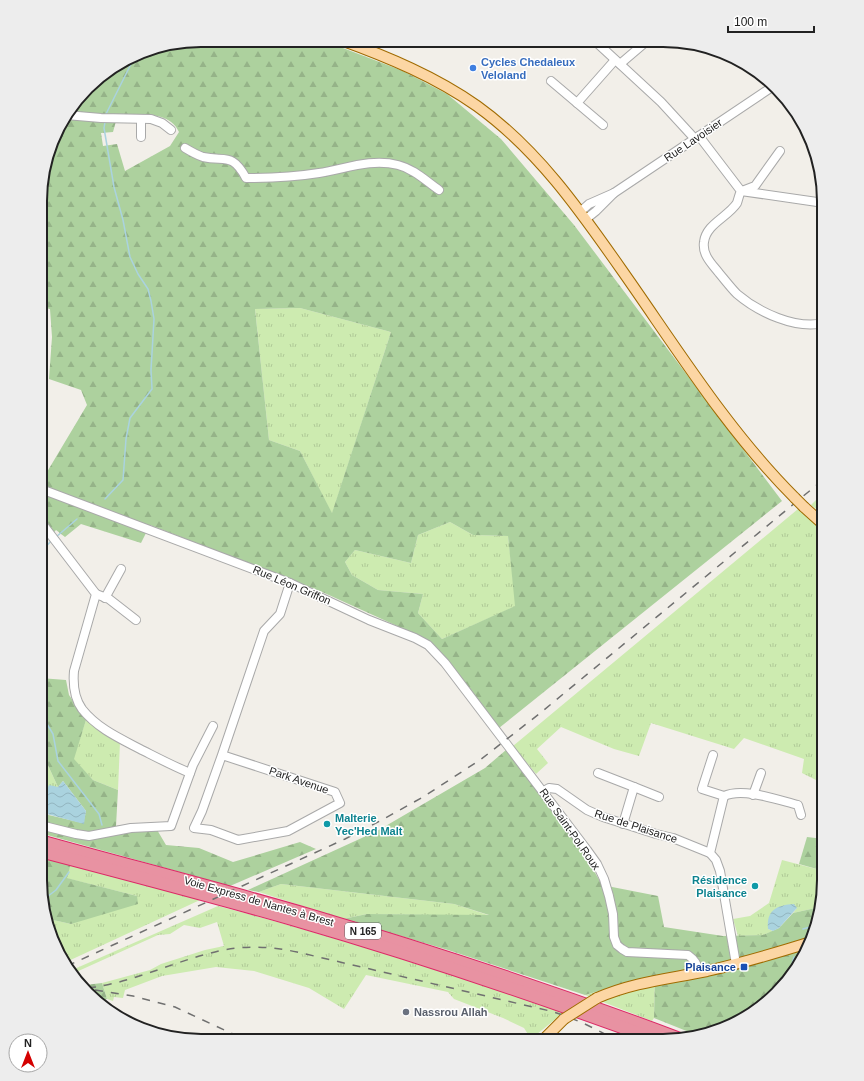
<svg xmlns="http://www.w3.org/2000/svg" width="864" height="1081" font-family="Arial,sans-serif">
	<defs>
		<pattern id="grass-tufts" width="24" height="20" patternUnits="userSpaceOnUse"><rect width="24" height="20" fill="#cdebb0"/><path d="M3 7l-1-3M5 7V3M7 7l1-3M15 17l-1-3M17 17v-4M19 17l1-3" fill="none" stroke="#b0c997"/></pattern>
		<pattern id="forest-firs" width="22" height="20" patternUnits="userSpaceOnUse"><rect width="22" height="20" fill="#add19e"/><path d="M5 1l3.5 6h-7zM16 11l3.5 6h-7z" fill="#95b388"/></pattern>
		<pattern id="water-waves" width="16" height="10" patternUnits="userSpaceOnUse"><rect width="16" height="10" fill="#aad3df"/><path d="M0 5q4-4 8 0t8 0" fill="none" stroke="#92b5bf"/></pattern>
	</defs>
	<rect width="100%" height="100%" fill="#f2efe9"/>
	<g fill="url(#grass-tufts)">
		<polygon points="300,308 391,332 332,514 300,451 269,440 255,309"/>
		<polygon points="824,492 824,515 811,505"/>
		<polygon points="798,509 824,531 824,779 816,780 802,773 804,759 744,738 734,749 651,723 639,756 614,749 561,727 537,749 548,763 536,774 513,746"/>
		<polygon points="450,522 473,535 508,536 516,606 442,639 418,613 423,594 378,590 352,575 345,562 355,550 411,563 418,535"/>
		<polygon points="86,720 120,742 118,790 93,780 73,759"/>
		<polygon points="40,723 46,761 58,787 42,800 47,814 40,813 40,786 42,782 40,773"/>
		<polygon points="782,860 824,871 824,891 820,907 793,913 797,908 768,929 773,931 763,935 738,936 733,919 750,916 769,903"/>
		<polygon points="71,863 200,900 64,963 61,960 46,924 53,920 71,924 137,896 66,878"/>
		<polygon points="281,884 454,904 491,916 367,914 343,919 259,892"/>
		<path d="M218,906C335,936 449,974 564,1012L531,1039L524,1028L503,1018L454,999L448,992L366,975L344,1009L309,988L254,971L216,967L162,976L125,990L123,998L114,997L113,1001L107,999L102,983L150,970L161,964L205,950L224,946L217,922L200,928L184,925L170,934L158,935L74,973L72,970Z"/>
		<polygon points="655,976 654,1018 652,1021 585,995 626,983"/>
	</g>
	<g fill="url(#forest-firs)" fill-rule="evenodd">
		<path d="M201,40H322L403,71L447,94L501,139L574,225L782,501L499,728L428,640L320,591L150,525L141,543L81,524L65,537L56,530L41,547V482L87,405L81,390L49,379L52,337L50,309L41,307V180L60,125L105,74L149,49ZM118,114C137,115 170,110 179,132L170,146L125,171L117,144L103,146L101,133L113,132ZM300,308L391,332L332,513L300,451L269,440L255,309ZM450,522L473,535L508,536L515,606L442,639L418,613L423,594L378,590L352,575L345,562L355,550L411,563L418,535Z"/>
		<polygon points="40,678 66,680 69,695 86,720 74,759 93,780 118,790 116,826 153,823 166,845 199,848 233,862 300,842 316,849 230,886 40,833 40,813 83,823 86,811 63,781 58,787 46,761 40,723"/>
		<polygon points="506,750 554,809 584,853 602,885 658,896 664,927 723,936 763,935 779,928 793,913 820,907 815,932 797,969 743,1020 694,1034 654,1018 655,976 626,983 585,995 448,950 343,919 367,914 489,915 454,904 281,884 259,892 248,890 377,831 485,768"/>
		<polygon points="807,837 824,839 824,871 799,864"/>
		<polygon points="40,854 71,863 67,878 137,896 138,904 71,924 53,920 46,924 40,880"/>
		<polygon points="102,983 107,999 101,1002 85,985"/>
	</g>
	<g fill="url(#water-waves)">
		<polygon points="63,781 86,811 84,824 47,814 42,800 49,785 58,787"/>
		<path d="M794,904L797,908L779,928L773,931L768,929C766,910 777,905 794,904Z"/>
	</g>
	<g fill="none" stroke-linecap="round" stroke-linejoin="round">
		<g stroke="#aad3df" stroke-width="1.5">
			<polyline points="106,114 133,60"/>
			<polyline points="105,122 104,128 114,187 123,220 130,257 138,274 148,289 151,301 154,319 151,370 152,389 130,418 126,439 123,480 105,499"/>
			<polyline points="56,537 77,519"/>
			<polyline points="41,552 51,541"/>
			<polyline points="40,708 44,719 53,734 58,761 99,814 102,825"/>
			<polyline points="43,900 56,890 69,872"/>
			<polyline points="803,929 817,925"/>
			<polyline points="790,971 794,957"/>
		</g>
		<g stroke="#a9a9a9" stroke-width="10">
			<g id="minor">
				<polyline points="595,41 661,102 695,139"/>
				<polyline points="620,64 647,41"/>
				<polyline points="551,81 603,125"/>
				<polyline points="577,103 615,60"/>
				<polyline points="66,115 101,118 151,119 162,123 171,130"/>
				<path d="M699,136L741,191C739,195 738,200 737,203C728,217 706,224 704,242C702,255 712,264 719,273C725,280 731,288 737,294C758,312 796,330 824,323"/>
				<polyline points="141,137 141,119"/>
				<path d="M185,148C190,151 197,155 203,157C225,162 232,152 246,178C271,178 294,177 319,173C345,169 371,158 398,165C414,169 426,181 439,190"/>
				<polyline points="741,191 824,203"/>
				<polyline points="742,191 755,186 780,151"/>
				<polyline points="614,193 772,87"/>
				<polyline points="580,212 589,204 614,193 596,211 586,219"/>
				<path d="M41,489L290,583L369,620L415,638L428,645L445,663L587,850L597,864L604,879L609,896L613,914L614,937L617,945L622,949L627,952L688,955C695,960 697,964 699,972"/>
				<path d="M41,522L96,594L74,671C73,683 74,698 82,709C97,728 119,738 140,749C156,757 173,766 190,773"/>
				<polyline points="96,594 109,599 136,620"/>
				<polyline points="105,598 121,569"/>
				<polyline points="222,755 335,792 340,803 288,831 238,840 211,830 194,828 202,811 222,755 264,631 280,614 290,583"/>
				<polyline points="713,755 702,789 724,796 710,853 716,860 720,871 736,964"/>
				<polyline points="598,773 634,787"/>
				<polyline points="544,791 549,788 557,789 587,810 603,817 656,834 673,838 710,853"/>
				<polyline points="753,795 761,773"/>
				<path d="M724,796C743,787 778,800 798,805L801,815"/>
				<polyline points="623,824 634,787 659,797"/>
				<polyline points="40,825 76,834 89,836 131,828 171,826 193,765 213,726"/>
			</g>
		</g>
		<g stroke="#a06b00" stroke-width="12">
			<g id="major">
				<path d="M341,40C388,57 436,77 477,106C537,149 579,209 621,269C676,347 727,430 795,498"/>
				<polyline points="804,507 824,525"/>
				<path d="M597,998C634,982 668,979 707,971C742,963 776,953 811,942"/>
				<polyline points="542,1041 564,1019"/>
			</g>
		</g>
		<g stroke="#dc2a67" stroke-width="14">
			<g id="highway">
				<path d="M40,841C130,866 220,889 309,915C434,952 558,993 680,1039"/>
				<path d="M40,851C124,873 208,895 292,919C416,955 538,996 660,1041"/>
			</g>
		</g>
		<use href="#minor" stroke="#fff" stroke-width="8"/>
		<use href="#major" stroke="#fcd6a4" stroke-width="10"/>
		<use href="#highway" stroke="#e892a2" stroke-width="12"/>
		<g stroke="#707070" stroke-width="1.5" stroke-dasharray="8 8" stroke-linecap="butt">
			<polyline points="67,966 345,839 380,821 423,797 480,760 539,714 824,479"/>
			<path d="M88,988C132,983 172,962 215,952C242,945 269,946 297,952L550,1011C574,1018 595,1028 617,1041"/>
			<polyline points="95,990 133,996 175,1007 248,1041"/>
		</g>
		<g stroke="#a06b00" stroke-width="12" stroke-linecap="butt">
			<g id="major-bridge">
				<polyline points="795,498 804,507"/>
				<polyline points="564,1019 597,998"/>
			</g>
		</g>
		<use href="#major-bridge" stroke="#fcd6a4" stroke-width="10"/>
	</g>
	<circle fill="#3f7fe0" stroke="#fff" stroke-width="1.5" cx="473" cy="68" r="4"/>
	<g fill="#0f9aa8" stroke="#fff" stroke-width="1.5">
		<circle cx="327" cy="824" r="4"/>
		<circle cx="755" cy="886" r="4"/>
	</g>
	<rect fill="#1a4fb4" stroke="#fff" stroke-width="1.5" x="740" y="963" width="8" height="8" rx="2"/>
	<circle fill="#6b7280" stroke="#fff" stroke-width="1.5" cx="406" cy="1012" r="4"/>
	<g text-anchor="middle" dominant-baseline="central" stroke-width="3" stroke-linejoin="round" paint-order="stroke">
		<rect fill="#fff" stroke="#646464" stroke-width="1" x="345" y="923" width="36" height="16" rx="3"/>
		<g font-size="10" font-weight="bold" fill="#222">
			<text x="363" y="931">N 165</text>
		</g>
		<g font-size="11" font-weight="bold" fill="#366cbe" stroke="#fff" text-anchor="start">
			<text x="481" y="62">Cycles Chedaleux<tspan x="481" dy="13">Veloland</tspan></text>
		</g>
		<g font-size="11" fill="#222" stroke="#fff">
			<text transform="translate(693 140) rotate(-34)">Rue Lavoisier</text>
			<text transform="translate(292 585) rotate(23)">Rue Léon Griffon</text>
			<text transform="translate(299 780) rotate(19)">Park Avenue</text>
			<text transform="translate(636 826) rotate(18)">Rue de Plaisance</text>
			<text transform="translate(570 829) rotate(55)">Rue Saint-Pol Roux</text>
			<text transform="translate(259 901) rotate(16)">Voie Express de Nantes à Brest</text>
		</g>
		<g font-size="11" font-weight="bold" fill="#0d838f" stroke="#fff" text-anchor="start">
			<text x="335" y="818">Malterie<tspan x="335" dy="13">Yec'Hed Malt</tspan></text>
			<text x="747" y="880" text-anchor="end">Résidence<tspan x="747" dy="13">Plaisance</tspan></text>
		</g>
		<g font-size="11" font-weight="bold" fill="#164399" stroke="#fff" text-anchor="end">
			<text x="736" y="967">Plaisance</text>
		</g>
		<g font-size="11" font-weight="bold" fill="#5b616d" stroke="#fff" text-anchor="start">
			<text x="414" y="1012">Nassrou Allah</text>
		</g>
	</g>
	<path d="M0 0H864V1081H0ZM201 47H663A154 154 0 0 1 817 201V880A154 154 0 0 1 663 1034H201A154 154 0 0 1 47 880V201A154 154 0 0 1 201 47Z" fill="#ededed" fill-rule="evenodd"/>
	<path fill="none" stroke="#222" stroke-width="2" d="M201 47H663A154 154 0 0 1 817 201V880A154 154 0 0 1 663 1034H201A154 154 0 0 1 47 880V201A154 154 0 0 1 201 47Z"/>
	<g transform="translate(28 1053)"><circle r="19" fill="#ffffff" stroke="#a7a7a7"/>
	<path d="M0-3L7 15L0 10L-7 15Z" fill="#d40000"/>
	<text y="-6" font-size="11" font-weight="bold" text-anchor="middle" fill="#222222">N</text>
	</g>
	<path d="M728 26v6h86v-6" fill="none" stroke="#222222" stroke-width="2"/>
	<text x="734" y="26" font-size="12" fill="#222222" stroke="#ffffff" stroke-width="3" paint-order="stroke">100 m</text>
</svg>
